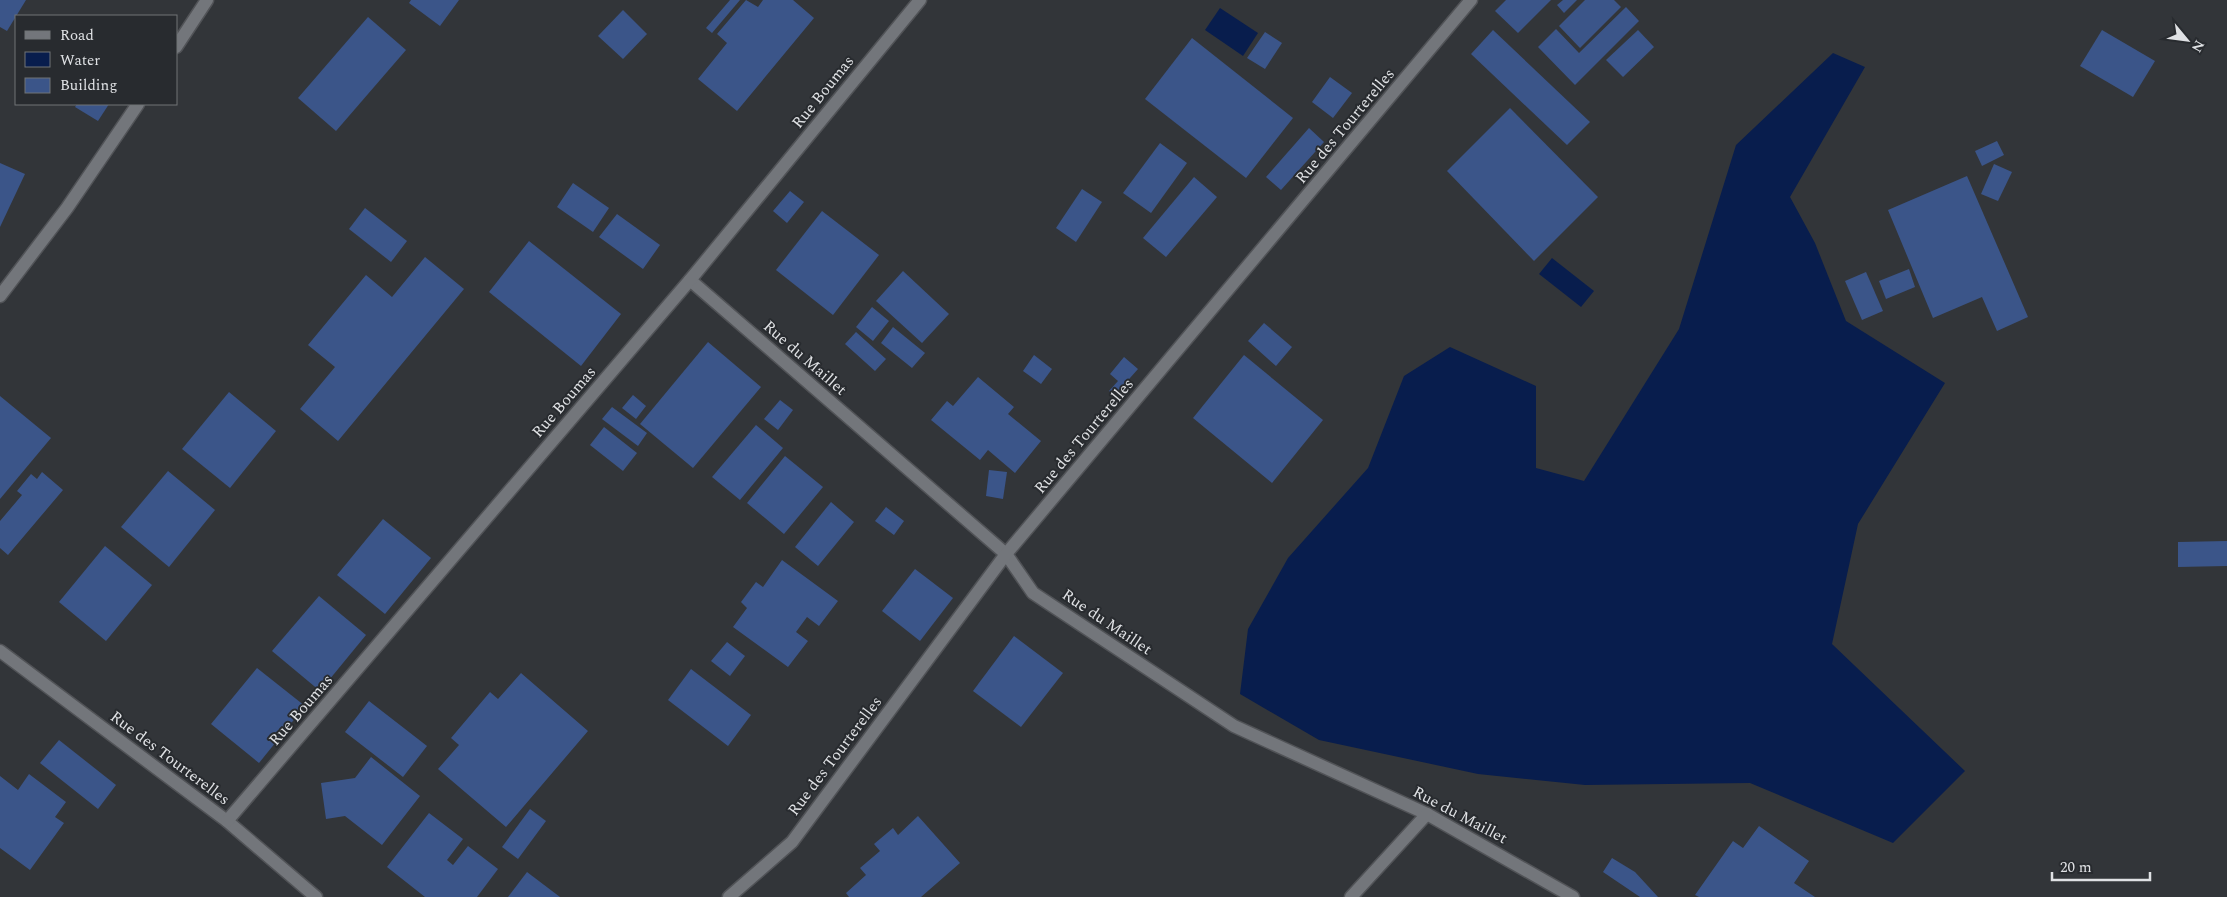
<svg xmlns="http://www.w3.org/2000/svg" width="2227" height="897" font-family="Spectral,serif">
	<rect width="100%" height="100%" fill="#323539"/>
	<g fill="#081d4d">
		<polygon points="1220,8 1258,33 1243,56 1205,30"/>
		<polygon points="1833,53 1865,67 1790,197 1815,243 1846,321 1945,383 1858,524 1832,644 1965,771 1893,843 1750,783 1585,785 1478,774 1319,740 1240,694 1248,629 1288,558 1368,468 1404,376 1450,347 1536,386 1536,468 1584,481 1679,329 1736,145"/>
		<polygon points="1552,258 1594,291 1581,307 1539,274"/>
	</g>
	<g fill="#3b5589">
		<polygon points="0,0 26,0 7,31 0,27"/>
		<polygon points="411,0 459,0 440,26 409,3"/>
		<polygon points="730,0 740,0 712,33 706,28"/>
		<polygon points="746,0 758,7 763,0 793,0 814,18 737,111 698,79 727,43 717,34"/>
		<polygon points="1506,0 1551,0 1518,33 1495,11"/>
		<polygon points="1563,0 1577,0 1564,13 1557,5"/>
		<polygon points="1585,0 1614,0 1621,7 1580,48 1559,26"/>
		<polygon points="1626,7 1639,21 1575,85 1538,47 1556,29 1579,53"/>
		<polygon points="623,10 647,34 623,59 598,36"/>
		<polygon points="368,17 406,50 336,131 298,98"/>
		<polygon points="1493,30 1590,122 1567,145 1471,54"/>
		<polygon points="1638,30 1654,47 1623,77 1606,60"/>
		<polygon points="2102,30 2155,61 2133,97 2080,66"/>
		<polygon points="1265,32 1282,43 1265,69 1247,58"/>
		<polygon points="1192,38 1293,118 1246,178 1145,99"/>
		<polygon points="1330,77 1352,93 1333,118 1312,102"/>
		<polygon points="77,104 109,104 98,121 75,107"/>
		<polygon points="1510,108 1598,197 1534,261 1447,171"/>
		<polygon points="1309,128 1324,142 1281,190 1266,177"/>
		<polygon points="1997,141 2004,155 1982,166 1975,151"/>
		<polygon points="1160,143 1187,163 1151,213 1123,193"/>
		<polygon points="0,163 25,174 0,227"/>
		<polygon points="1994,164 2012,172 1998,201 1981,194"/>
		<polygon points="1967,176 2028,317 1997,331 1982,297 1933,318 1888,210"/>
		<polygon points="1194,177 1217,197 1166,257 1143,238"/>
		<polygon points="573,183 609,208 593,232 557,207"/>
		<polygon points="1082,189 1102,202 1076,242 1056,228"/>
		<polygon points="790,191 804,202 787,223 773,211"/>
		<polygon points="365,208 407,241 391,262 349,229"/>
		<polygon points="822,211 879,255 833,315 776,270"/>
		<polygon points="617,214 660,245 643,269 599,237"/>
		<polygon points="529,241 621,314 581,366 489,292"/>
		<polygon points="425,257 464,289 338,441 300,409 335,367 308,345 366,275 392,297"/>
		<polygon points="1909,269 1915,287 1886,299 1879,281"/>
		<polygon points="903,271 949,314 922,343 876,301"/>
		<polygon points="1866,272 1883,311 1862,320 1845,281"/>
		<polygon points="872,307 889,321 873,341 856,327"/>
		<polygon points="1264,323 1292,347 1276,366 1248,341"/>
		<polygon points="893,327 925,353 912,368 881,343"/>
		<polygon points="856,332 886,359 875,371 845,344"/>
		<polygon points="708,342 761,387 693,468 640,424"/>
		<polygon points="1034,355 1052,369 1041,384 1023,371"/>
		<polygon points="1244,355 1323,420 1272,483 1193,418"/>
		<polygon points="1124,357 1138,369 1114,396 1109,391 1118,381 1110,374"/>
		<polygon points="978,377 1014,407 1008,414 1041,441 1015,473 988,450 980,460 931,420 947,401 953,406"/>
		<polygon points="229,392 276,431 230,488 182,449"/>
		<polygon points="633,395 646,406 636,419 622,408"/>
		<polygon points="0,396 51,438 0,499"/>
		<polygon points="780,400 793,410 778,430 764,419"/>
		<polygon points="612,407 647,433 638,446 602,419"/>
		<polygon points="756,425 783,448 740,500 712,477"/>
		<polygon points="604,427 637,453 623,471 590,445"/>
		<polygon points="785,456 823,487 784,534 747,503"/>
		<polygon points="989,470 1007,472 1003,499 986,496"/>
		<polygon points="168,471 215,510 169,567 121,527"/>
		<polygon points="42,472 63,490 8,555 0,548 0,521 22,495 17,491 31,474 37,479"/>
		<polygon points="831,502 854,522 818,566 795,547"/>
		<polygon points="886,507 904,521 894,535 875,521"/>
		<polygon points="383,519 431,558 385,614 337,575"/>
		<polygon points="2227,541 2227,566 2178,567 2178,542"/>
		<polygon points="105,546 152,585 106,641 59,602"/>
		<polygon points="782,560 838,601 819,626 807,617 796,632 808,641 788,667 733,627 747,608 741,602 756,582 763,587"/>
		<polygon points="915,569 953,598 920,641 882,611"/>
		<polygon points="319,596 366,635 320,691 272,651"/>
		<polygon points="1014,636 1063,673 1021,727 973,691"/>
		<polygon points="727,642 745,656 730,676 711,661"/>
		<polygon points="257,668 305,706 259,763 211,724"/>
		<polygon points="691,669 751,715 728,746 668,700"/>
		<polygon points="521,673 588,731 506,827 438,769 459,745 451,738 490,692 498,699"/>
		<polygon points="369,701 427,746 403,777 345,732"/>
		<polygon points="59,740 116,785 98,809 40,763"/>
		<polygon points="371,757 420,796 382,845 345,816 326,819 321,783 355,778"/>
		<polygon points="29,774 66,802 55,817 64,823 30,870 0,848 0,776 18,790"/>
		<polygon points="530,809 546,821 518,859 502,847"/>
		<polygon points="429,813 463,839 447,860 453,865 468,846 498,869 477,897 425,897 387,867"/>
		<polygon points="918,816 960,863 921,897 849,897 846,893 866,875 860,868 880,851 874,844 893,828 898,835"/>
		<polygon points="1759,826 1809,861 1794,883 1815,897 1699,897 1695,895 1733,841 1743,848"/>
		<polygon points="1612,858 1635,872 1658,897 1640,897 1603,872"/>
		<polygon points="527,872 560,897 508,897"/>
	</g>
	<g fill="none" stroke-linecap="round" stroke-linejoin="round">
		<g stroke="#515357" stroke-width="15">
			<g id="minor">
				<polyline points="176,47 207,0"/>
				<polyline points="690,280 1006,554 1033,593 1234,726 1427,814 1573,897"/>
				<polyline points="0,296 67,208 138,104"/>
				<polyline points="0,651 227,821 316,897"/>
				<polyline points="227,821 690,280 920,0"/>
				<polyline points="729,897 792,842 1006,554 1471,0"/>
				<polyline points="1351,897 1427,814"/>
			</g>
		</g>
		<use href="#minor" stroke="#73767b" stroke-width="12"/>
	</g>
	<g text-anchor="middle" dominant-baseline="central" stroke-width="4" stroke-linejoin="round" paint-order="stroke">
		<g font-size="16" fill="#dfe1e4" stroke="#282b2f">
			<text transform="translate(823 92) rotate(-51)">Rue Boumas</text>
			<text transform="translate(1345 126) rotate(-50)">Rue des Tourterelles</text>
			<text transform="translate(805 358) rotate(41)">Rue du Maillet</text>
			<text transform="translate(564 402) rotate(-49)">Rue Boumas</text>
			<text transform="translate(1084 436) rotate(-50)">Rue des Tourterelles</text>
			<text transform="translate(1107 622) rotate(34)">Rue du Maillet</text>
			<text transform="translate(301 710) rotate(-49)">Rue Boumas</text>
			<text transform="translate(835 756) rotate(-53)">Rue des Tourterelles</text>
			<text transform="translate(170 758) rotate(37)">Rue des Tourterelles</text>
			<text transform="translate(1460 815) rotate(28)">Rue du Maillet</text>
		</g>
	</g>
	<rect x="15" y="15" width="162" height="90" fill="#282b2f" stroke="#717477"/>
	<rect x="25" y="31" width="25" height="8" fill="#73767b" stroke="#717477"/>
	<text x="60" y="40" font-size="15" fill="#dfe1e4">Road</text>
	<rect x="25" y="52" width="25" height="15" fill="#081d4d" stroke="#717477"/>
	<text x="60" y="65" font-size="15" fill="#dfe1e4">Water</text>
	<rect x="25" y="78" width="25" height="15" fill="#3b5589" stroke="#717477"/>
	<text x="60" y="90" font-size="15" fill="#dfe1e4">Building</text>
	<g transform="translate(2187 40) rotate(119)" stroke="#282b2f" stroke-width="4" paint-order="stroke">
	<path d="M0-4L9 19L0 12L-9 19Z" fill="#dfe1e4"/>
	<text y="-8" font-size="14" font-weight="bold" text-anchor="middle" fill="#dfe1e4">N</text>
	</g>
	<path d="M2052 872v8h98v-8" fill="none" stroke="#dfe1e4" stroke-width="2.5"/>
	<text x="2060" y="872" font-size="15" fill="#dfe1e4" stroke="#282b2f" stroke-width="4" paint-order="stroke">20 m</text>
</svg>
